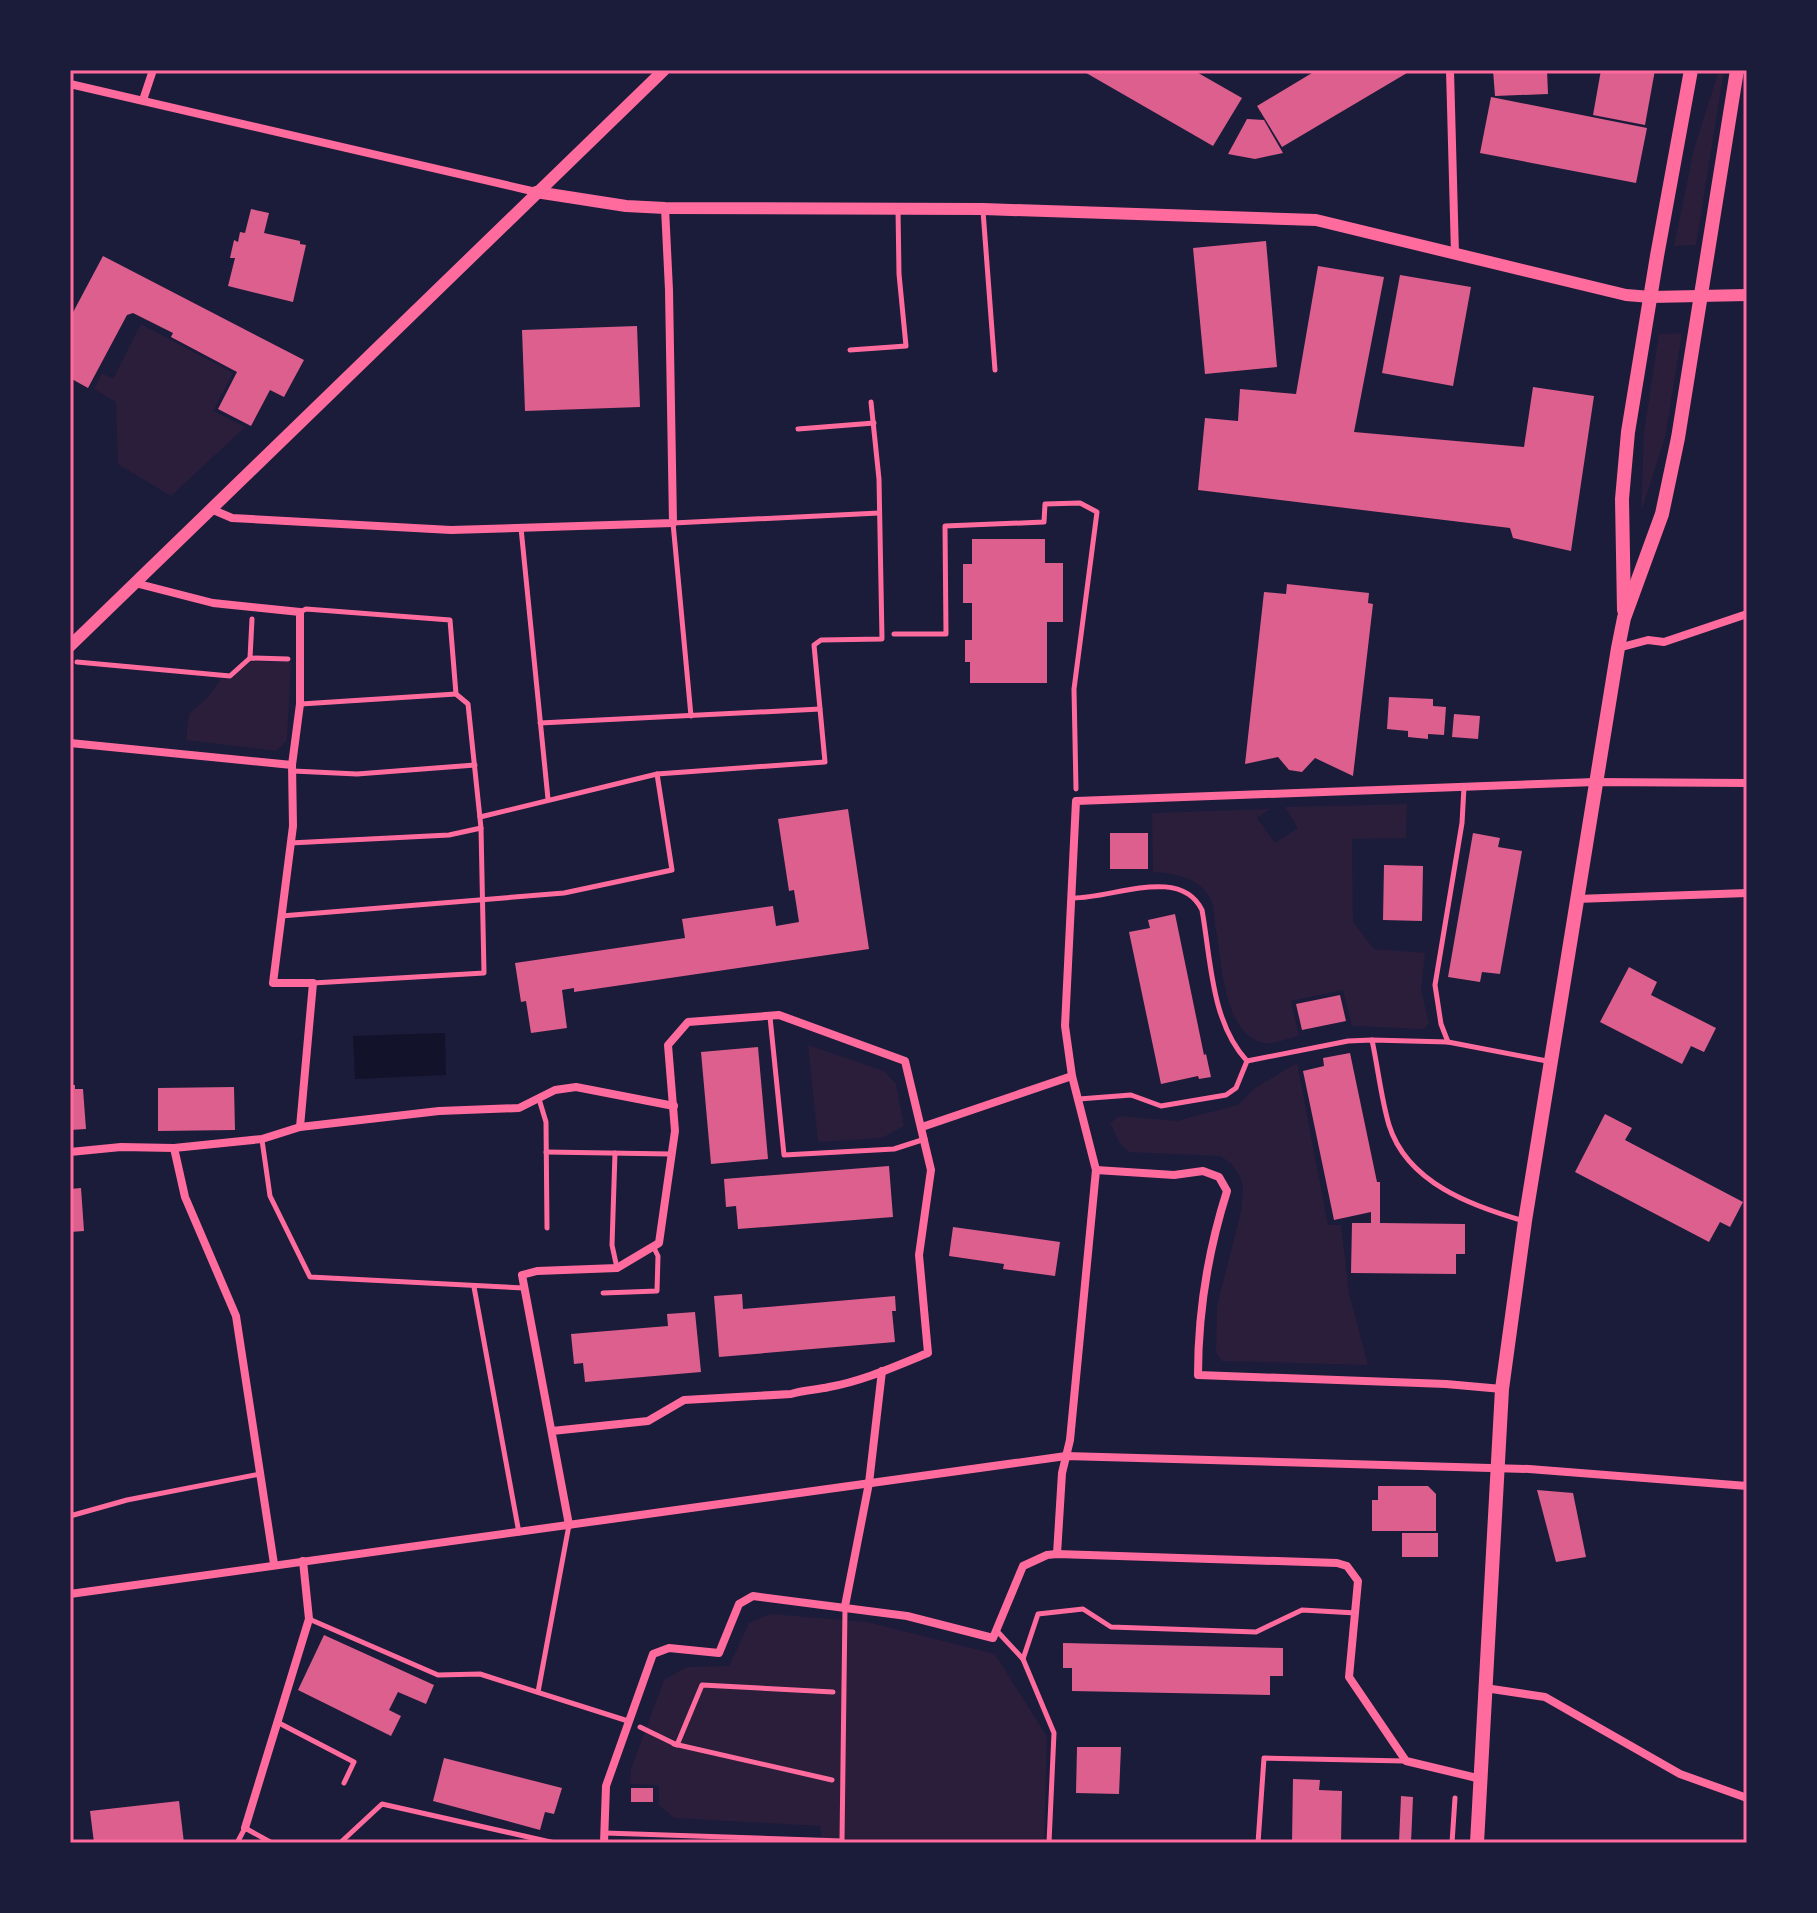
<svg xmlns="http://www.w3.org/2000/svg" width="1817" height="1913" font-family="Helvetica,sans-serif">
	<rect width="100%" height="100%" fill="#1b1b3a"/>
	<g fill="#2a1e3b">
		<polygon points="1719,70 1724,70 1696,245 1674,246 1694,149"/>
		<polygon points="141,324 233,373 213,411 245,427 171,496 118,464 116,402 94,389 102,373 113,379"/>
		<polygon points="1682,333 1665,438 1641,512 1644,432 1659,334"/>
		<polygon points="251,661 291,662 287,740 276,751 186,740 189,714 208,697 221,679 230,679"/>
		<path d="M1407,804L1406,838L1352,839L1353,922L1374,949L1425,953L1421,990L1429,1023L1424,1029L1352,1026L1343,990L1291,1001L1299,1036C1289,1038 1273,1045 1263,1043C1222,1033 1222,959 1215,924C1214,917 1214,906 1211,900C1201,878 1174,873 1153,872L1152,813L1270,809L1257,818L1275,843L1298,828L1285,807Z"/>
		<polygon points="808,1045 884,1071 896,1084 904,1126 882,1138 818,1142"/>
		<polygon points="1297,1063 1328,1225 1341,1225 1349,1293 1368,1365 1222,1361 1216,1353 1217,1306 1241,1212 1243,1189 1240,1176 1232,1164 1220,1156 1129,1152 1119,1142 1110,1123 1120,1116 1176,1121 1238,1105 1255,1088"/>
		<polygon points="770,1614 867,1622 995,1654 1047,1737 1044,1843 822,1843 820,1826 674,1818 659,1805 659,1785 630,1784 631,1769 664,1680 687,1667 729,1666 749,1623"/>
	</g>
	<polygon fill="#12122b" points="445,1033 446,1075 355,1079 353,1036"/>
	<g fill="#dd5f8e">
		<polygon points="1081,70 1193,70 1242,98 1213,146"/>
		<polygon points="1317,70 1412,70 1282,147 1257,106"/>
		<polygon points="1493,70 1547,70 1548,94 1495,96"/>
		<polygon points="1601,70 1655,70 1645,125 1593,115"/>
		<polygon points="1491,97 1647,128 1636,183 1480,153"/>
		<polygon points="1247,119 1264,120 1283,153 1255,159 1228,154"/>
		<polygon points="251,209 269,213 264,233 300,241 300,244 306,245 293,302 228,286 235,258 230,258 234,240 238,242 240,232 245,233"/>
		<polygon points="1266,241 1277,367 1205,374 1193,248"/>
		<polygon points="103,256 304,360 284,397 270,390 251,426 218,409 237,372 171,337 173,333 133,313 127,315 88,388 70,378 70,318"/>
		<polygon points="1318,266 1384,277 1354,432 1524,447 1533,387 1594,396 1571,551 1513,538 1510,528 1198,490 1205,418 1238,421 1240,389 1296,394"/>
		<polygon points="1400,275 1471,287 1453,386 1382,373"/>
		<polygon points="637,326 640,407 525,411 522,330"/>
		<polygon points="972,539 1045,539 1045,563 1063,563 1063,622 1047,622 1047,683 970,683 970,662 965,662 965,640 972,640 972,603 963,603 963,564 972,564"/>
		<polygon points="1287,584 1369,593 1368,603 1373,604 1353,776 1315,758 1302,772 1289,770 1278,757 1245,764 1264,592 1286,594"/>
		<polygon points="1389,697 1433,699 1433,706 1446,707 1444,735 1428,734 1428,739 1408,737 1408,731 1387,729"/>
		<polygon points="1454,714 1480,716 1478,739 1452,737"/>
		<polygon points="848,809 869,949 574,992 574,988 562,990 567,1028 531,1033 526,1001 521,1002 515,963 685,938 682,919 773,906 776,926 799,922 794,890 789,891 778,819"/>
		<rect x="1110" y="833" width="38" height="36"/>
		<polygon points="1473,833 1500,838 1498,847 1522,851 1500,974 1482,972 1480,982 1448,977"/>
		<polygon points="1384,865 1423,866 1422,921 1383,920"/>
		<polygon points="1175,914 1204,1055 1206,1054 1211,1077 1199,1079 1198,1076 1161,1084 1129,932 1150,928 1148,920"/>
		<polygon points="1629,967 1657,982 1651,995 1716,1028 1704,1052 1691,1046 1682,1064 1600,1022"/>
		<polygon points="1340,995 1346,1021 1302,1030 1296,1004"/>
		<polygon points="758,1047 768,1159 711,1164 701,1052"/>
		<polygon points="1350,1053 1377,1182 1380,1182 1380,1223 1465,1224 1465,1254 1456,1254 1456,1274 1351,1273 1352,1223 1371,1223 1371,1212 1334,1220 1303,1071 1324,1066 1323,1058"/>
		<polygon points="70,1085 75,1085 75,1089 83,1089 86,1129 70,1130"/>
		<polygon points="234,1087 235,1130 158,1131 158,1088"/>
		<polygon points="1605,1114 1632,1128 1625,1140 1743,1202 1730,1227 1720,1222 1709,1242 1575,1172"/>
		<polygon points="889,1166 893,1217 738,1229 736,1206 726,1207 724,1179"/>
		<polygon points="81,1188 84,1231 70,1232 70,1189"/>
		<polygon points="953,1227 1060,1242 1055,1276 1003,1269 1004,1264 949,1256"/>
		<polygon points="742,1294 743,1309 895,1296 896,1311 892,1311 895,1342 719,1357 714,1296"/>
		<polygon points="695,1312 701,1372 585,1382 583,1363 574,1364 571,1334 668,1326 667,1314"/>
		<polygon points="1378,1486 1428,1486 1436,1494 1436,1531 1372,1531 1372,1500 1378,1500"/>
		<polygon points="1537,1490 1573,1493 1586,1557 1556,1562"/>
		<rect x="1402" y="1533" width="36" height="24"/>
		<polygon points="324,1635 434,1685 426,1704 398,1692 389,1710 401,1716 391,1736 298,1690"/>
		<polygon points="1063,1643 1283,1648 1283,1676 1270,1676 1270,1695 1072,1691 1072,1668 1063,1668"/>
		<polygon points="1077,1747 1121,1747 1119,1794 1076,1793"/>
		<polygon points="444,1758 562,1788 554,1814 545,1812 540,1830 433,1801"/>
		<polygon points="1293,1779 1320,1780 1319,1790 1342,1791 1341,1843 1292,1843"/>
		<rect x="631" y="1788" width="22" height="14"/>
		<polygon points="1401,1796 1413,1797 1411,1843 1399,1843"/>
		<polygon points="179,1801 184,1843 94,1843 90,1811"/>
	</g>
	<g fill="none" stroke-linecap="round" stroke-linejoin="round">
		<g stroke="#ff6b9d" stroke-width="5">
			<polyline points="894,634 946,634 945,526 1044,522 1045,504 1080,503 1097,512 1074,689 1076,789"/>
			<polyline points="250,658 252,619"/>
			<polyline points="77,662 230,676 250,658 288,659"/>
			<polyline points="640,1727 677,1745 702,1685 833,1692"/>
			<polyline points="674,1744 832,1780"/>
			<polyline points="1452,1843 1455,1798"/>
		</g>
		<g stroke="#ff6b9d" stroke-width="5">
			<polyline points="983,211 995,370"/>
			<polyline points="850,350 906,346 899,274 898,209"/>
			<polyline points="798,429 874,423"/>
			<polyline points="521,528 548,799"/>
			<polyline points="300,612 306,609 450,620 456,694 468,704 481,828 484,973 313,983"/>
			<polyline points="301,704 456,694"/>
			<polyline points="691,716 673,523 879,513"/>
			<polyline points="540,723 820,709"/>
			<polyline points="293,771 357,774 475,765"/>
			<polyline points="480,817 657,774 825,762 814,645 821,640 882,639 879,479 871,402"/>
			<polyline points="290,843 449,835 481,828"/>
			<path d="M1072,898C1112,899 1180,865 1202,910C1211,960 1211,1022 1247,1061"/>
			<polyline points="281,916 564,893 672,870 657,774"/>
			<polyline points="770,1017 784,1155 894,1149 925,1139"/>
			<path d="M1372,1040C1378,1068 1381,1098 1389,1125C1407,1183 1472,1206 1524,1221"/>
			<polyline points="1448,1042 1441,1024 1435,985 1462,823 1464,787"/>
			<polyline points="539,1099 546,1122 547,1228"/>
			<polyline points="1079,1099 1131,1095 1161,1106 1226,1095 1236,1088 1247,1061 1348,1041 1372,1040 1448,1042 1547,1061"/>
			<polyline points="262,1140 270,1196 310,1277 524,1288"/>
			<polyline points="546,1152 671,1154"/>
			<polyline points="615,1153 612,1245 617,1268"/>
			<polyline points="474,1287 519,1533"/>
			<polyline points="603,1293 657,1291 658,1256 653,1246"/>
			<polyline points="70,1516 127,1500 260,1474"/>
			<polyline points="309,1619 438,1675 480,1674 628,1721"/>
			<polyline points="997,1631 1023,1659"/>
			<polyline points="538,1692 569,1525"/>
			<polyline points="277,1722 354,1762 344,1783"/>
			<polyline points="605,1833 842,1841"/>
			<polyline points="842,1842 845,1608"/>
			<polyline points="237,1843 245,1828 272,1843"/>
			<polyline points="340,1843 382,1804 555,1843"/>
			<polyline points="1049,1843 1054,1733 1023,1659 1038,1614 1083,1609 1111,1627 1256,1632 1302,1610 1356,1613"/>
			<polyline points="1258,1843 1264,1758 1405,1761"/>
		</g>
		<g stroke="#ff6b9d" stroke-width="8">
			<polyline points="1450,70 1455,254"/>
			<polyline points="70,84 536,192"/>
			<polyline points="143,100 153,70"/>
			<polyline points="211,509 232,518 451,530 673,523 669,290 665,208"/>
			<polyline points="135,583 213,603 300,612 300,704 292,765 293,826 273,983 313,983 300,1127"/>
			<polyline points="1618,648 1648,640 1664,642 1747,614"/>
			<polyline points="70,743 292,765"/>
			<polyline points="1576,899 1747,893"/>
			<polyline points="922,1127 1072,1076"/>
			<polyline points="174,1148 185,1197 236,1316 274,1564"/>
			<polyline points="70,1152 121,1147 174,1148 262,1139 300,1127 439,1111 519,1108 555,1090 576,1087 674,1106"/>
			<path d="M1096,1170L1174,1175L1203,1171L1219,1177L1227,1191C1208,1251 1198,1313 1198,1375L1446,1384L1502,1389"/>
			<path d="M552,1431L648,1421L684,1400L791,1394C804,1390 816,1390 829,1387C863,1381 896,1366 928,1353L919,1255L931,1170L905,1061L779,1015L688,1022L668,1045L675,1131L659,1243L617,1268L537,1271L522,1275L569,1525"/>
			<polyline points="1057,1554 1062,1473 1070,1440 1096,1170 1072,1076 1065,1026 1076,801 1595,782 1747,783"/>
			<polyline points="70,1594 1066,1456 1529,1469 1747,1486"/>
			<polyline points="845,1606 869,1483 882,1371"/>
			<polyline points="1485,1688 1545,1697 1680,1774 1747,1798"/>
			<polyline points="245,1828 309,1619 303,1561"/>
			<polyline points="604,1843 606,1786 653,1654 669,1648 719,1653 739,1604 753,1596 907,1616 993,1638 1023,1566 1047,1555 1057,1554 1337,1563 1347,1566 1358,1581 1349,1677 1406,1761 1481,1779"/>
		</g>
		<g stroke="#ff6b9d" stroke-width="12">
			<polyline points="536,192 626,206 665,208 983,209 1316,220 1626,295 1651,297 1747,295"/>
			<polyline points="70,646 664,70"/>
		</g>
		<g stroke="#ff6b9d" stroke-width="14">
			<polyline points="1624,610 1622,499 1628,432 1657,256 1691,70"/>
			<polyline points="1477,1843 1502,1389 1525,1221 1618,648 1624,618 1662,514 1678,438 1737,70"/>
		</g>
	</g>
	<rect width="1817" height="1913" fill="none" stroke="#1b1b3a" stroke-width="144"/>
	<rect x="72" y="72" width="1673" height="1769" fill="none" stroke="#ff6b9d" stroke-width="3"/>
</svg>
